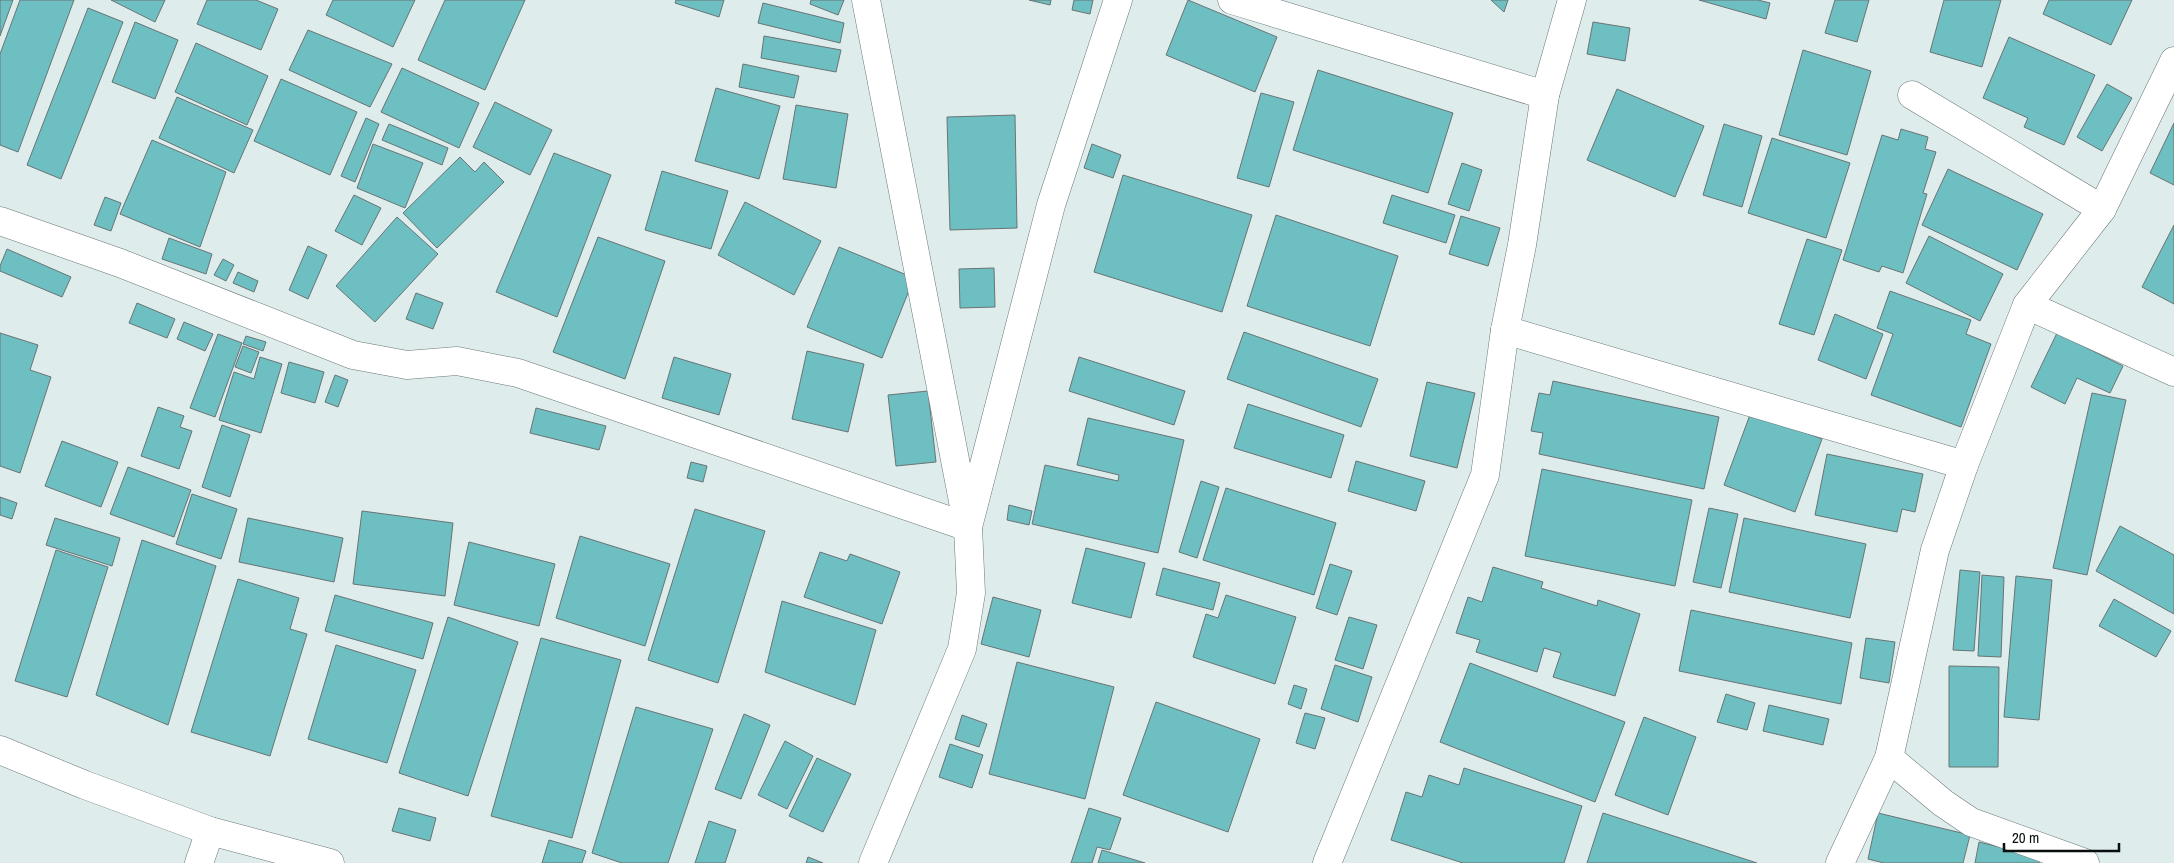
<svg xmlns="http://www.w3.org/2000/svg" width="2174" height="863" font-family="'Archivo Narrow',sans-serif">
	<rect width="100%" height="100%" fill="#deecec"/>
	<g fill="#6ebfc2" stroke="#687475">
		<polygon points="0,0 13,0 0,36"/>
		<polygon points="20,0 74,0 18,152 0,145 0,54"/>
		<polygon points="111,0 165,0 155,22"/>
		<polygon points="207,0 256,0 278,9 261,50 197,24"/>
		<polygon points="333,0 415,0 393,47 326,15"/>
		<polygon points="445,0 525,0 485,90 418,60"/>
		<polygon points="676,0 724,0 719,17 675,3"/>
		<polygon points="811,0 844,0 838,15 810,4"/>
		<polygon points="1029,0 1051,0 1050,5"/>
		<polygon points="1074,0 1093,0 1090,14 1072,10"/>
		<polygon points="1188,0 1277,37 1255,92 1166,55"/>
		<polygon points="1491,0 1508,0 1504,12"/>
		<polygon points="1699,0 1758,0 1770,3 1766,19"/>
		<polygon points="1835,0 1869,0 1857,42 1825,33"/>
		<polygon points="1944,0 2001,0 1982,67 1930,52"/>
		<polygon points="2049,0 2132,0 2111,45 2043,14"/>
		<polygon points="763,3 844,23 840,43 758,23"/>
		<polygon points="88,8 123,22 61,179 27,165"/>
		<polygon points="135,22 178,40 155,99 112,82"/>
		<polygon points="1593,22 1630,28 1625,61 1587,54"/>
		<polygon points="308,30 392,64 370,107 289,70"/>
		<polygon points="764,36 841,50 836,72 761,58"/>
		<polygon points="2009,37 2095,75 2064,145 2024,127 2028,118 1983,98"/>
		<polygon points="196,43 268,76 247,125 175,92"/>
		<polygon points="1803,50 1871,71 1847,155 1779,135"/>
		<polygon points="743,64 799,76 794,98 739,87"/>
		<polygon points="402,68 479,103 459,148 381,112"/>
		<polygon points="1318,70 1453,113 1428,193 1293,150"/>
		<polygon points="281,79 357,112 330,175 254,141"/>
		<polygon points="2107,84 2132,98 2102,151 2077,137"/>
		<polygon points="716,88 780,106 759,179 695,161"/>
		<polygon points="1617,89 1704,126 1675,197 1587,160"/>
		<polygon points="1261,93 1294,102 1269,187 1237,178"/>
		<polygon points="177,97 253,130 234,173 159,138"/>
		<polygon points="495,102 552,130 530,175 473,147"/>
		<polygon points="796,105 848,114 836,188 783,179"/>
		<polygon points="1015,115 1017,228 950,230 947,117"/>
		<polygon points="366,118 379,124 355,182 341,176"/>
		<polygon points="2174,123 2174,185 2150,173"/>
		<polygon points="389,124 448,148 442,165 382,140"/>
		<polygon points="1724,124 1762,136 1742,207 1703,195"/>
		<polygon points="1901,129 1928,137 1925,149 1936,152 1923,193 1927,194 1903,273 1882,266 1879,272 1843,260 1882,135 1898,140"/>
		<polygon points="1772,138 1850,163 1826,238 1748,213"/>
		<polygon points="152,140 226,172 200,247 120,214"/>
		<polygon points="373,144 423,163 405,208 357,188"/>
		<polygon points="1092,144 1121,155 1113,178 1084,168"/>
		<polygon points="554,153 611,175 557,317 496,292"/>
		<polygon points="460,157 475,172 484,162 504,182 437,248 403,213"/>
		<polygon points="1462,163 1482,170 1469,211 1448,204"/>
		<polygon points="1948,169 2043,214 2017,270 1922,225"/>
		<polygon points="662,171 728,191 711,249 645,230"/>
		<polygon points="1123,175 1252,215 1222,312 1094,272"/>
		<polygon points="354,195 381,208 362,245 335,231"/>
		<polygon points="1392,195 1455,215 1446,243 1383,223"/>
		<polygon points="105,197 121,203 111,231 94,225"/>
		<polygon points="745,202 821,241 794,295 718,255"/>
		<polygon points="1276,215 1398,256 1370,346 1247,306"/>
		<polygon points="1461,216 1500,228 1488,266 1449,254"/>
		<polygon points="397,217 438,254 375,322 336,286"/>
		<polygon points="2174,225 2174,304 2142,287"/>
		<polygon points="1929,236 2003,274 1980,321 1906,283"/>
		<polygon points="598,237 665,261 625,379 553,352"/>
		<polygon points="169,238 212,254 206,274 162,259"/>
		<polygon points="1807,239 1842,250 1814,335 1779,324"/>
		<polygon points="308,246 327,255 308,299 289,290"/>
		<polygon points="839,247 914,278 882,358 807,327"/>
		<polygon points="7,249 71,277 62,297 0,271 0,266"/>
		<polygon points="223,259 234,265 226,281 214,275"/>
		<polygon points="994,268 995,307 960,308 959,269"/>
		<polygon points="238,272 258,281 254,292 233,283"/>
		<polygon points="1890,291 1971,320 1966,334 1991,344 1961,427 1871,395 1893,334 1877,328"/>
		<polygon points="416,293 443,303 433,329 406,319"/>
		<polygon points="137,303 175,319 167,338 129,323"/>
		<polygon points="1835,314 1883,334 1866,379 1818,360"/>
		<polygon points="184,322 213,334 205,351 177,339"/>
		<polygon points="1244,332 1378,379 1361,427 1227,379"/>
		<polygon points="0,333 38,345 30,370 51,377 20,473 0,466"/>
		<polygon points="2057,333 2123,366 2110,393 2077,378 2065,404 2031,387"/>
		<polygon points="218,334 242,343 215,417 190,408"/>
		<polygon points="246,336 266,342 263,351 243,344"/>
		<polygon points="243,346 259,352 251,373 235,367"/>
		<polygon points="807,351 864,364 848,432 792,419"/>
		<polygon points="260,357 282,364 261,433 219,420 234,372 254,379"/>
		<polygon points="674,357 731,374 719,415 662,398"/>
		<polygon points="1079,357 1185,391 1174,425 1069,391"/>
		<polygon points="289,362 324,372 315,403 281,393"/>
		<polygon points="335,375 348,380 338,407 325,402"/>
		<polygon points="1553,381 1719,417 1704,489 1539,454 1543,433 1531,431 1539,393 1550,395"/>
		<polygon points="1427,382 1475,393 1457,468 1410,456"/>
		<polygon points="928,391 936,462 896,466 888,395"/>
		<polygon points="2092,393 2126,400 2087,575 2053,568"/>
		<polygon points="1248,404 1344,435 1331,478 1234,448"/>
		<polygon points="158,407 184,416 180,427 192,431 179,469 141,456"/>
		<polygon points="536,408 606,426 599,450 530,433"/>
		<polygon points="1751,412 1822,439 1795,512 1724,485"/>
		<polygon points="1088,418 1184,440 1158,553 1032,524 1045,465 1118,481 1119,475 1077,465"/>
		<polygon points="222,425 250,435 230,497 202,487"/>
		<polygon points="62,441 118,462 101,507 45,486"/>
		<polygon points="1827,454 1923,474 1915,512 1902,509 1897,532 1815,515"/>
		<polygon points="1356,461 1425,481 1416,511 1348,491"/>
		<polygon points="691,462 707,466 703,482 687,478"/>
		<polygon points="128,467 191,490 174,537 110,514"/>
		<polygon points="1542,469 1692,500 1675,586 1525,556"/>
		<polygon points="1201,481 1219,487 1197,558 1179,552"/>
		<polygon points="1226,488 1336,523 1314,595 1203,560"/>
		<polygon points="192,494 237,509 221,559 176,544"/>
		<polygon points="0,497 17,503 12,519 0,515"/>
		<polygon points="1009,505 1032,511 1029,525 1007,520"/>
		<polygon points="1709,508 1738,514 1721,588 1693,582"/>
		<polygon points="695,509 765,531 718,683 648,660"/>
		<polygon points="362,511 453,523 445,596 353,584"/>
		<polygon points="55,518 120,538 112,566 46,545"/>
		<polygon points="248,518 343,538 334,582 239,562"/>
		<polygon points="1744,518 1866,544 1850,618 1729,592"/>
		<polygon points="2120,526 2174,555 2174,614 2096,571"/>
		<polygon points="580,536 670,564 645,646 556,618"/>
		<polygon points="142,540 216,566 168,725 96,695"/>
		<polygon points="469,542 555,564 539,626 454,605"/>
		<polygon points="1086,548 1145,563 1131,618 1072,603"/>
		<polygon points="56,550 108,567 67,697 15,681"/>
		<polygon points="820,552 847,561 850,554 900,572 882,624 804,597"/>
		<polygon points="1330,564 1352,571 1337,615 1316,608"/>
		<polygon points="1493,567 1543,582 1541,588 1597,606 1598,600 1640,614 1615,696 1553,677 1561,653 1544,648 1537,672 1476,652 1480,640 1456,633 1468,597 1482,602"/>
		<polygon points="1163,568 1220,583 1213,610 1156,595"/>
		<polygon points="1960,570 1980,572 1974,651 1953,650"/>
		<polygon points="1982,575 2004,577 2001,657 1978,656"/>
		<polygon points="2016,576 2052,580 2039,720 2004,717"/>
		<polygon points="238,579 299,598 290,629 307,634 270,756 191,732"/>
		<polygon points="335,595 433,623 423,659 325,631"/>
		<polygon points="1226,595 1296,617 1275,684 1193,657 1206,614 1218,618"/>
		<polygon points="993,597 1041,610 1029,657 981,644"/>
		<polygon points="2114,599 2171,631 2156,657 2099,626"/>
		<polygon points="782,601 876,630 855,705 765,672"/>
		<polygon points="1691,610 1852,643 1841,704 1679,671"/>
		<polygon points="448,617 518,642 468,796 399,773"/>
		<polygon points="1349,617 1377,625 1363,669 1335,660"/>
		<polygon points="541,638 621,660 572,838 491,816"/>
		<polygon points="1866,638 1895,642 1889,683 1860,678"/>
		<polygon points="336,645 416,670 387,763 308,739"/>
		<polygon points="1017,662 1114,687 1085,799 989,774"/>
		<polygon points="1470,663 1625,722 1595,802 1440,742"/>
		<polygon points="1335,665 1372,677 1358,722 1321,709"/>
		<polygon points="1949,666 1999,667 1998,767 1949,767"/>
		<polygon points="1294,685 1307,689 1301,709 1288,704"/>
		<polygon points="1726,694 1755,703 1747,730 1717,722"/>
		<polygon points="1156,702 1260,739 1228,832 1123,795"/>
		<polygon points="1769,705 1829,719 1823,745 1763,731"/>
		<polygon points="636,707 713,729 668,863 622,863 592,853"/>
		<polygon points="1305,713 1325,718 1315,749 1296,743"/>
		<polygon points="744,714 770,725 741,799 715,789"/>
		<polygon points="962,715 987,724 979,747 955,739"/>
		<polygon points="1644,717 1696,737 1668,815 1615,795"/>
		<polygon points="785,741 813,756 787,809 758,795"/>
		<polygon points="950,744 983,755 972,788 939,777"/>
		<polygon points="817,758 851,774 823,832 789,816"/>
		<polygon points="1464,768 1582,806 1564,863 1463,863 1391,840 1406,792 1422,797 1429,775 1459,785"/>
		<polygon points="399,808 436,818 430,841 392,831"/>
		<polygon points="1089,808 1121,818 1110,850 1097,847 1092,863 1071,863"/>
		<polygon points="1603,813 1757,863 1587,863"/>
		<polygon points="1878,813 1970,835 1963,863 1884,863 1868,859"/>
		<polygon points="709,821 736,830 725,863 695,863"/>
		<polygon points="549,840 586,851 582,863 542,863"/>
		<polygon points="1979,842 2040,857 2039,863 1975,863"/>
		<polygon points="1102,850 1145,863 1098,863"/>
		<polygon points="808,857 823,863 806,863"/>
	</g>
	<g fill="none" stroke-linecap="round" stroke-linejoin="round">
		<g stroke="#6b7878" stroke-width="29">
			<g id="minor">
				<polyline points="866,0 968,527 971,593 962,649 873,863"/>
				<polyline points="1232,0 1545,95"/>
				<polyline points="1912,95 2102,209"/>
				<polyline points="0,221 120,263 353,355 407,365 457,361 518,373 968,527 1051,205 1118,0"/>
				<polyline points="2027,305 2174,372"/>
				<polyline points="1505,330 1964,465"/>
				<polyline points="0,750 85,785 210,831 330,863"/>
				<polyline points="1889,758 1943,803 1971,822 2085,863"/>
				<polyline points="199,863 210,831"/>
				<polyline points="1327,863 1485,475 1505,330 1522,245 1545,95 1572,0"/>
				<polyline points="1840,863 1889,758 1935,550 1964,465 2027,305 2102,209 2174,61"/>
			</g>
		</g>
		<use href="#minor" stroke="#fff" stroke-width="28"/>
	</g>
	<path d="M2004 843v8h115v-8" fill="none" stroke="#090e0e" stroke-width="2.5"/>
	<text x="2012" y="843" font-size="15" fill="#090e0e" stroke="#ffffff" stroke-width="4" paint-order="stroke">20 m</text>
</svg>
